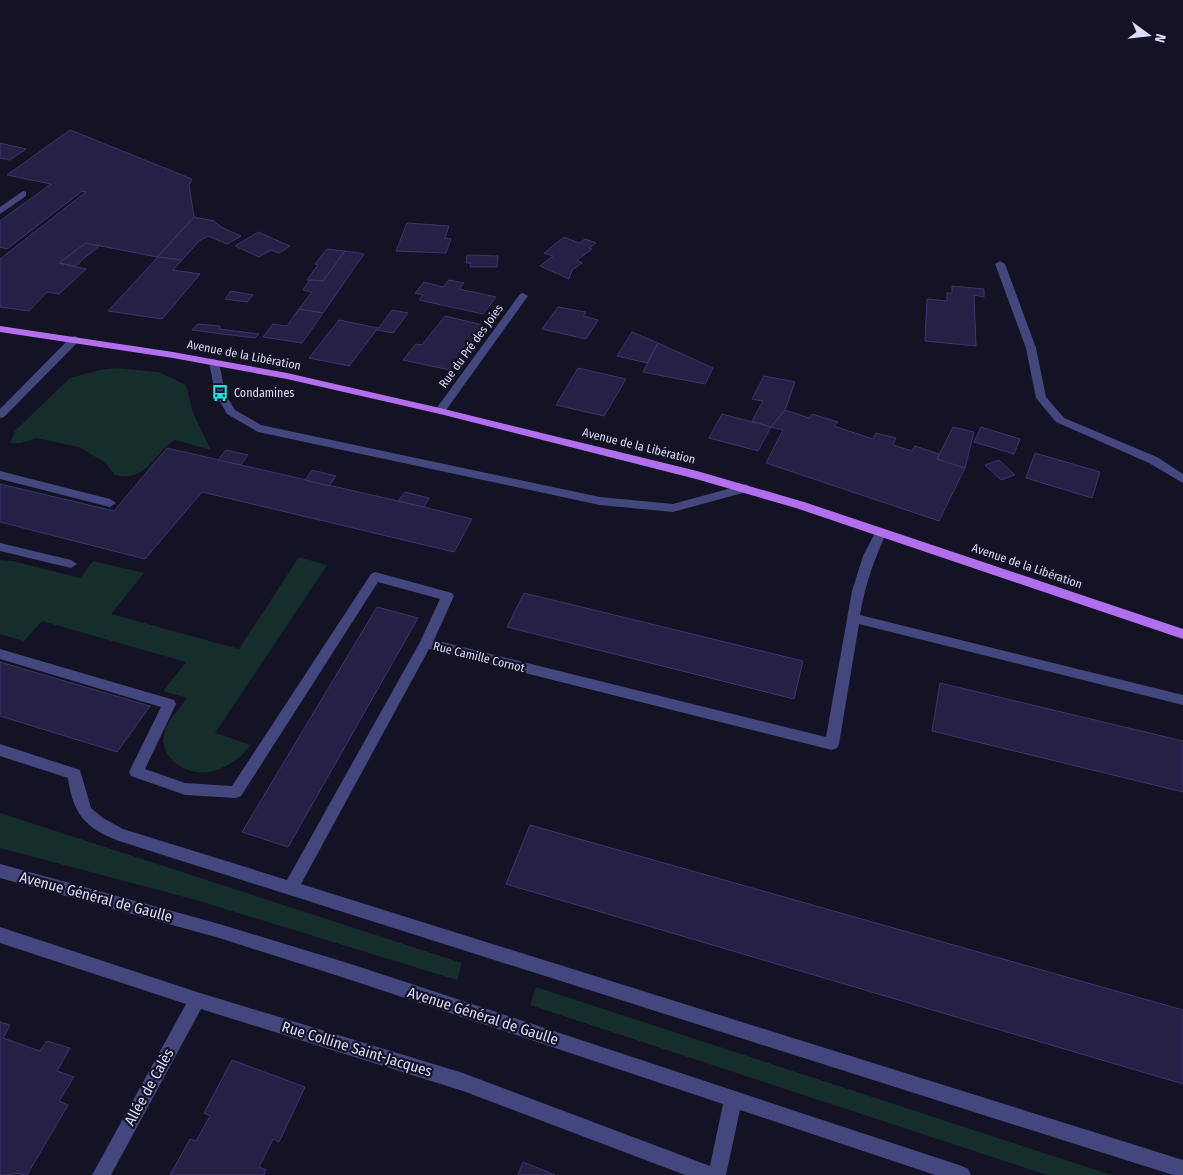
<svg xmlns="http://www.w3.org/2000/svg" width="1183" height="1175" font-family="'Fira Sans Condensed',sans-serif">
	<rect width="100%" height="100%" fill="#141225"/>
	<g fill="#162e2b">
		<path d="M117,368L158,372L186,385L193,413L211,450L175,440C159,449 150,472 131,476C126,477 120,476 115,475L104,462L79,447L36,438L21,443H10L15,431L70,378L100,370Z"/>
		<path d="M299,557L327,565L215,733L251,745C239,759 231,765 214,771C190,778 159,760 164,734C166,722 180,709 187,698L163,691L186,662L42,621L24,641L0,634V560L12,561L80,578L93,561L144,573L111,614L239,649Z"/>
		<polygon points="0,813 462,963 457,980 196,900 0,848"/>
		<polygon points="536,987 1111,1175 1047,1175 530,1005"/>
	</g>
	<g fill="#242144" stroke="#3b366d">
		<polygon points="70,130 192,179 189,185 194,217 157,257 86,243 59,263 86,269 59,294 47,292 29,311 0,307 0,259 86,192 82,191 7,249 0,247 0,221 51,184 7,175"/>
		<polygon points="0,143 26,149 10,160 0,158"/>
		<polygon points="194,217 214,221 221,227 241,236 227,244 208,236 199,241 182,260 158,257"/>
		<polygon points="407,223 449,226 445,238 451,239 446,253 396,251"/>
		<polygon points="258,232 290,246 279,253 271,250 259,257 235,246"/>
		<polygon points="564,237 579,243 585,239 596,243 589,248 592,249 577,260 582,263 572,270 569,279 540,266 553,256 544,253"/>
		<polygon points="86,243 99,246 75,266 59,263"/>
		<polygon points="327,249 345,251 323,281 307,280 318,265 315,264"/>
		<polygon points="345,251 364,254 323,313 299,309 312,292 303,290 310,280 323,281"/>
		<polygon points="467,255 498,256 497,267 470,267 471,263 466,263"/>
		<polygon points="158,257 182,260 173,270 200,274 162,319 108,311"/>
		<polygon points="449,280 464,283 459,289 496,297 483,314 419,300 423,295 415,293 424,282 443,287"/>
		<polygon points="952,286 984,289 984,297 974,295 976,346 925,341 927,299 947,301 947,293 952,293"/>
		<polygon points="231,291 253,295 247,302 225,299"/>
		<polygon points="558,307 586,312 583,316 598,320 586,339 542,329"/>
		<polygon points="299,309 323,313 302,343 263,337 273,324 287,326"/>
		<polygon points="392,310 408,313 393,333 377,330"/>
		<polygon points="445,316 483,325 450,370 403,360 416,344 422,345"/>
		<polygon points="339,320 378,328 349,366 309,358"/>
		<polygon points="198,324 220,326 219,329 259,334 255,338 192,330"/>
		<polygon points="632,332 658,343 647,363 617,356"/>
		<polygon points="658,343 713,368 705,384 643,372"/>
		<polygon points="578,368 626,379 604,416 556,405"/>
		<polygon points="764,376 795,382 785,410 771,427 752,421 763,401 752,399"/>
		<polygon points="785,410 809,418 812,414 838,422 834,426 873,439 876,433 896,438 893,445 912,451 915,446 939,454 937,459 965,468 939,521 766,463 783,430 771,427"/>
		<polygon points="722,414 771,427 758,451 709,438"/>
		<polygon points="953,427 974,432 965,468 937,459"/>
		<polygon points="981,427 1020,439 1014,454 974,442"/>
		<polygon points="167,448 424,507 472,519 454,552 202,492 145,559 0,522 0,484 114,511"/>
		<polygon points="226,450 248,455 241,465 218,460"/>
		<polygon points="1035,453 1100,472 1092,498 1026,478"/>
		<polygon points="999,460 1015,475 1001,480 985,465"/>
		<polygon points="312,470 336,476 329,486 305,480"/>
		<polygon points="405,492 429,498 424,507 398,501"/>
		<polygon points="524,593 803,661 794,699 507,627"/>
		<polygon points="377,607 418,618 288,847 242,832"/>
		<polygon points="0,662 150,706 117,752 0,716"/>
		<polygon points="940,683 1183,741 1183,792 932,731"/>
		<polygon points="530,825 1183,1010 1183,1084 506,884"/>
		<polygon points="0,1022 10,1025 3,1038 40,1051 47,1041 70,1048 57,1071 74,1077 59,1101 68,1105 27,1175 14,1173 13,1175 0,1175"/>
		<polygon points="232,1060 305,1087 279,1142 273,1139 259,1167 266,1170 264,1175 170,1175 190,1139 196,1141 210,1116 204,1113"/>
		<polygon points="523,1162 555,1175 518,1175"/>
	</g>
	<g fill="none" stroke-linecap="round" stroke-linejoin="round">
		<g fill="#43477e" fill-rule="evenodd">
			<polygon points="23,191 26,192 26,196 0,214 0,207"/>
			<polygon points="1000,261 1005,264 1036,348 1046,397 1064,418 1157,457 1183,474 1183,483 1149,463 1056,422 1036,398 1026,348 995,264"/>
			<polygon points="523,293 528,296 444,413 436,413 435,411 436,409 520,294"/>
			<polygon points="75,336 80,339 79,341 4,417 0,418 0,409 71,337"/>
			<polygon points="214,359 219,362 225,393 235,410 261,425 600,497 673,504 746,484 752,488 750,491 673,512 600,505 258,432 227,414 215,393 209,362"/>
			<polygon points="0,471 110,499 116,503 110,507 0,479"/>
			<path d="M881,528L887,532C874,559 865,585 860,615L1183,695V705L859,624L839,744L837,748L832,750L429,649L301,884L1183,1160V1175H1173L119,841C85,828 73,814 68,778L0,756V744L80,770L91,808L103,818L123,829L287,880L420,642L440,599L378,582L241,796L236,798L185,795L131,776L129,772L161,707L0,659V649L174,700L176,704L145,769L185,783L232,786L371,574L375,572L452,593L454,596L434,640L826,737L852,591L863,556L877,529Z"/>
			<polygon points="0,543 71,560 77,564 71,568 0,551"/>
			<polygon points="0,864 216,923 354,965 962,1166 968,1169 971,1175 935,1175 740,1110 726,1175 685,1175 463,1091 201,1009 111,1175 92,1175 186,1004 0,943 0,927 197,992 463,1073 710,1166 723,1104 354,981 216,937 0,878"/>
		</g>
		<polygon fill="#b16fed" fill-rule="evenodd" points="0,326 173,352 287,373 440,408 697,471 804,502 1183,629 1183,639 796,508 696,479 440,414 287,379 173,358 0,332"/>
	</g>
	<defs>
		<g id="bus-bare" transform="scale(1.35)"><path d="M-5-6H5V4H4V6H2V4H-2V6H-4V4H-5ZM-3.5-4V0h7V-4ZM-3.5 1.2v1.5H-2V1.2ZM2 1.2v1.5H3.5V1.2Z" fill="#1ee3e2" stroke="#141225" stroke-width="2.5" paint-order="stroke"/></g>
	</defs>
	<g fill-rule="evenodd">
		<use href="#bus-bare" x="220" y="393"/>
	</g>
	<g text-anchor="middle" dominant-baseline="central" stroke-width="4.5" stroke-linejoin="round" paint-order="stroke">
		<g font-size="12" fill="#dbdbfa" stroke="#141225">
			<text transform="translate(471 346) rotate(-54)">Rue du Pré des Joies</text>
			<text transform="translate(244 355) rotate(11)">Avenue de la Libération</text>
			<text transform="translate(639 446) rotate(14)">Avenue de la Libération</text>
			<text transform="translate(1027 566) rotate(19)">Avenue de la Libération</text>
			<text transform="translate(479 657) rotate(14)">Rue Camille Cornot</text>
		</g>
		<g font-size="12" fill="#dbdbfa" stroke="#141225" text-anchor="start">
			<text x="234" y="393">Condamines</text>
		</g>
		<g font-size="15" fill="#dbdbfa" stroke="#141225">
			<text transform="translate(96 897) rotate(15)">Avenue Général de Gaulle</text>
			<text transform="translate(483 1016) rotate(18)">Avenue Général de Gaulle</text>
			<text transform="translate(357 1049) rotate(17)">Rue Colline Saint-Jacques</text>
			<text transform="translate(149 1087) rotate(-61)">Allée de Calès</text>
		</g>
	</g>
	<g transform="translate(1148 35) rotate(105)" stroke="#141225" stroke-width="4" paint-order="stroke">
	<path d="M0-4L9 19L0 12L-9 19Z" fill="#dbdbfa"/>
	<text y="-8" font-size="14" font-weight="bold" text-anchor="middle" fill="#dbdbfa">N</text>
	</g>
</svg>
